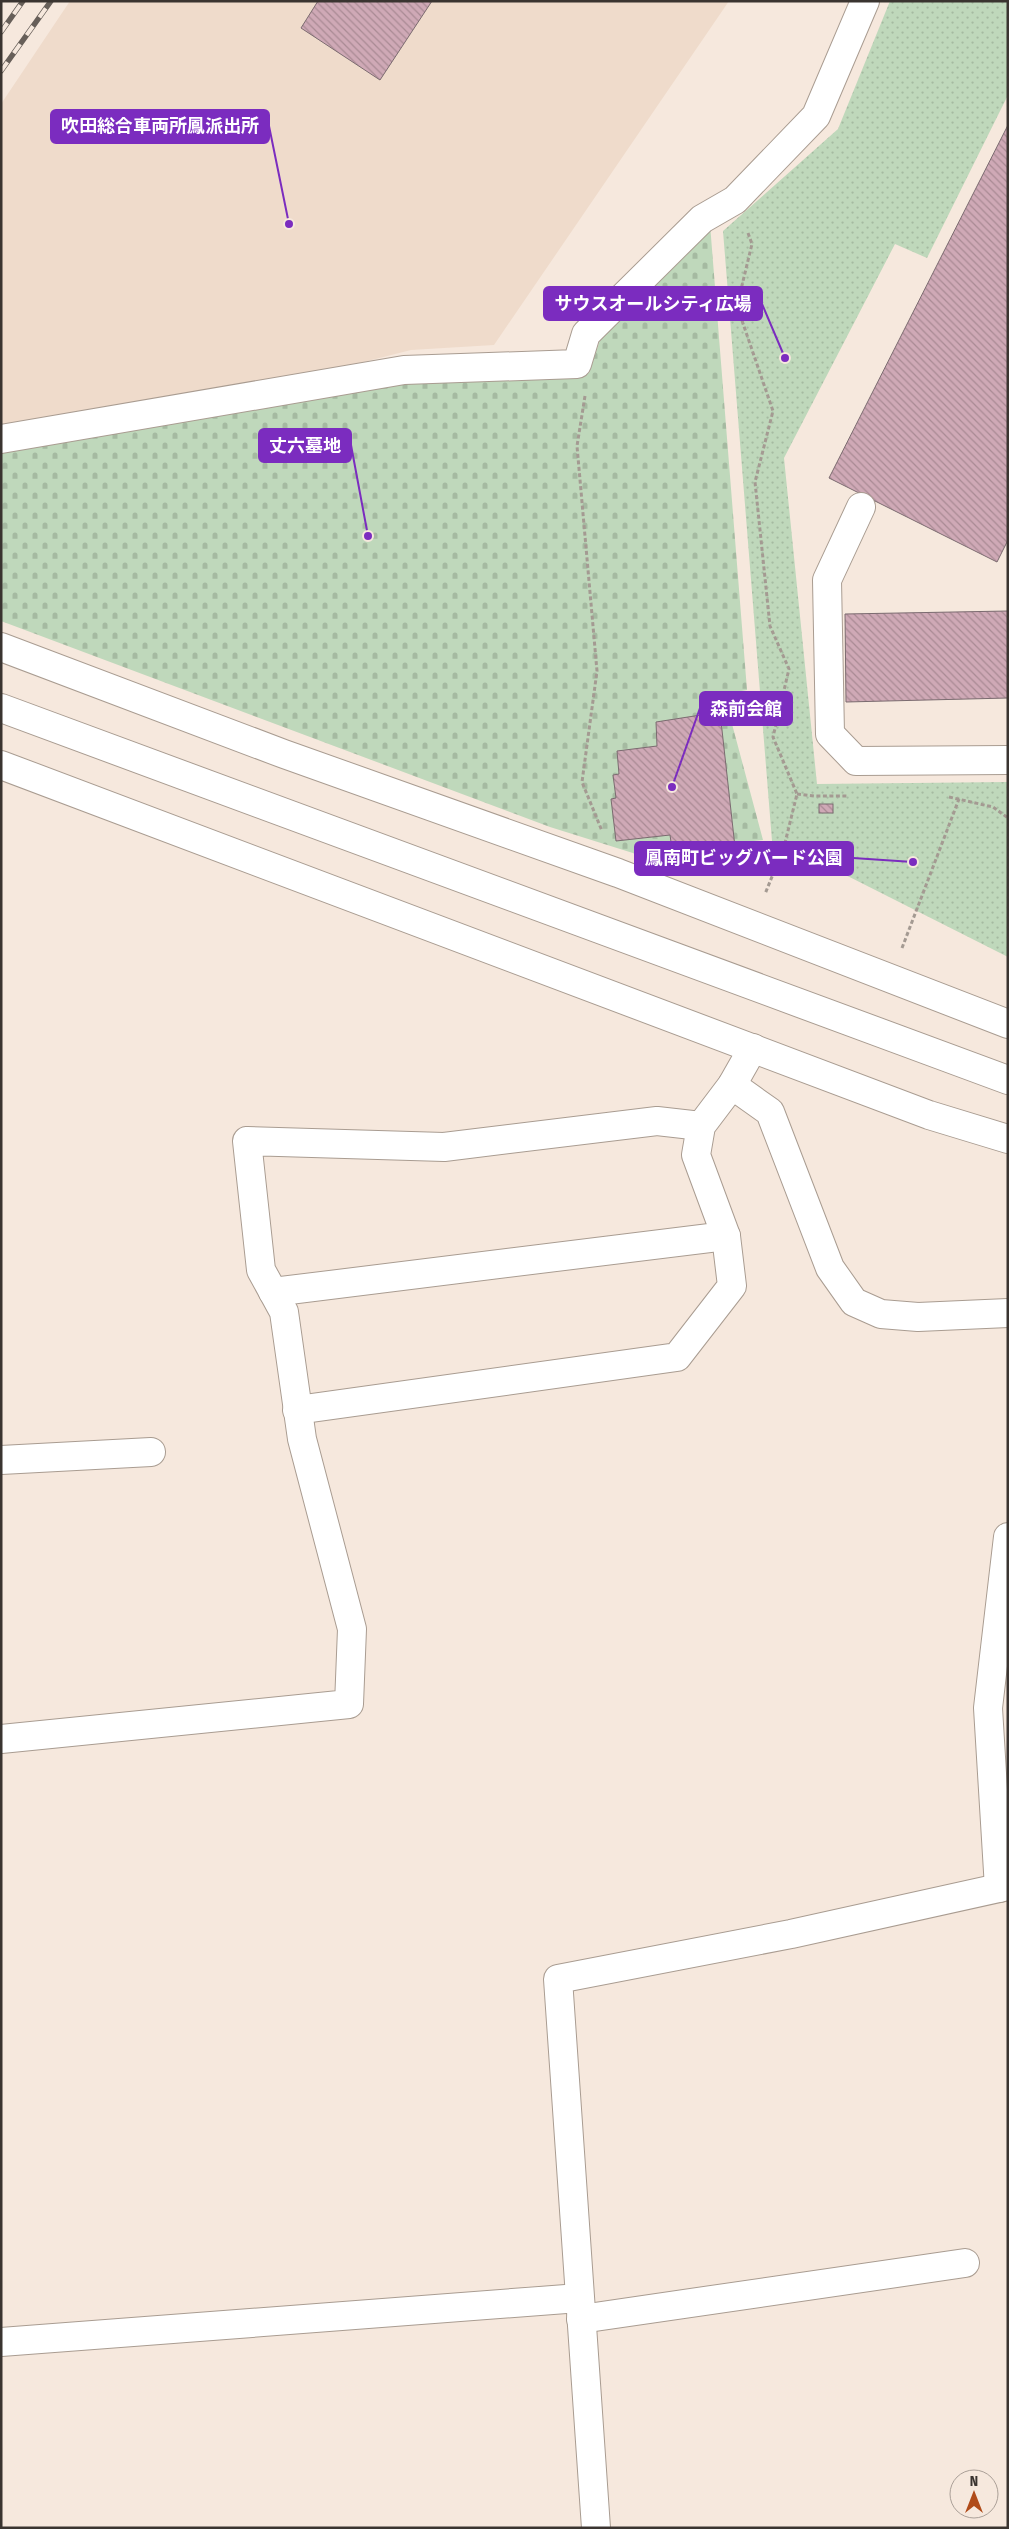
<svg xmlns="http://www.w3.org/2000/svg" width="1009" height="2529" font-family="'Fira Sans Condensed','Noto Sans JP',sans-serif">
	<defs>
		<pattern id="cemetery-stones" width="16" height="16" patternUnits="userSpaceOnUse" patternTransform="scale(1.25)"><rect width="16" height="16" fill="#bfd8bb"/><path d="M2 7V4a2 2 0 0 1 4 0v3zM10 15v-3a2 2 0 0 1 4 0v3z" fill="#a5baa1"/></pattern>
		<pattern id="park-dots" width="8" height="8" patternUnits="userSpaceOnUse" patternTransform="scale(1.25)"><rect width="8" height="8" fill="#bfd8bb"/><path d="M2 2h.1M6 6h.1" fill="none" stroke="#a5baa1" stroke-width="1.8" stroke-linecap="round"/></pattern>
		<pattern id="building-back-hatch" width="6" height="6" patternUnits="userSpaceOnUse" patternTransform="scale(1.25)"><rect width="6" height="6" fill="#cfa9b6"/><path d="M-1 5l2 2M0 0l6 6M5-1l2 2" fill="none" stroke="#a98a94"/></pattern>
	</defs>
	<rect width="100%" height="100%" fill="#f6e8dd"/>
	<polygon fill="#efdbcb" points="70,1 729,1 494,345 411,350 213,400 1,428 1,104"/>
	<polygon fill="url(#cemetery-stones)" points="710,224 747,690 724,694 763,840 636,854 550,827 1,621 1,450 414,380 589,373 602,334"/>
	<polygon fill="url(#park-dots)" points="890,1 1008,1 1008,95 927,258 895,244 784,458 817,784 1008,782 1008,957 798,851 772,841 723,231 838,129"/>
	<g fill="url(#building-back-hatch)" stroke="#7b6b70">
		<polygon points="318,1 432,1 380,80 301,28"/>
		<polygon points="1008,125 1008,540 997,562 829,478"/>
		<polygon points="1008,611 1008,698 846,702 845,614"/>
		<polygon points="720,712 737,865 674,863 670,835 616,841 611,799 616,798 613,775 619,774 617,751 657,746 656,722"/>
		<rect x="819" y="804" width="14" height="9"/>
	</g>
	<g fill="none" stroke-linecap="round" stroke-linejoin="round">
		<g stroke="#a99c91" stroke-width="30">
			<g id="minor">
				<polyline points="1,439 404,370 577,364 586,334 702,219 735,200 816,116 865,1"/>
				<polyline points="861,507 827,580 830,734 856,761 1008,760"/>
				<polyline points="1,647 284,754 618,873 1008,1024"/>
				<polyline points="1,708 1008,1080"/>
				<polyline points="1,765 929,1115 1008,1139"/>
				<polyline points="732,1085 770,1112 830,1268 854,1302 881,1314 918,1317 1008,1313"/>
				<polyline points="273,1292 726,1236"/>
				<polyline points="297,1410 677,1357 732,1286 726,1236 696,1155 701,1126 732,1085 753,1048"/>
				<polyline points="1,1460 151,1452"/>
				<polyline points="1,1739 349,1704 352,1629 302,1439 284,1312 261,1270 247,1141 444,1147 657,1121 701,1126"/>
				<polyline points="999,1888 988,1708 1008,1537"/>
				<polyline points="581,2319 965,2263"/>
				<polyline points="1,2342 579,2298"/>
				<polyline points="596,2528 558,1979 791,1934 1008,1886"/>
			</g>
		</g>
		<g stroke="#a49a92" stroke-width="3" stroke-dasharray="4 2.5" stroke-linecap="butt">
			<polyline points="748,233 752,244 737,306 773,411 755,482 770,626 789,669 773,737 797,794 784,847 765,894"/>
			<polyline points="585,396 577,446 597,671 582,782 602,831"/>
			<polyline points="797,794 814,796 848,796"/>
			<polyline points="949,797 993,807 1008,818"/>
			<polyline points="902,948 959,799"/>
		</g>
		<use href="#minor" stroke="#fff" stroke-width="28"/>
		<g stroke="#675f59" stroke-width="5.5">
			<g id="rail">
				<polyline points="1,32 23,1"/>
				<polyline points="1,71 51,1"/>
			</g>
		</g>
		<use href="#rail" stroke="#f6e8dd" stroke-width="4" stroke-dasharray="11" stroke-linecap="butt"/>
	</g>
	<path fill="none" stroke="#7b2cbf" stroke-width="2" d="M289 224L269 126M785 358L762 304M368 536L351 445M672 787L700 708M913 862L853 858"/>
	<g fill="#7b2cbf" stroke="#f6e8dd" stroke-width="2">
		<circle cx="289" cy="224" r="5"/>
		<circle cx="785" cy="358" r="5"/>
		<circle cx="368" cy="536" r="5"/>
		<circle cx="672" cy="787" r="5"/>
		<circle cx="913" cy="862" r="5"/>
	</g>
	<g fill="#7b2cbf" stroke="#7b2cbf" stroke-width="2">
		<rect x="51" y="110" width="218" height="33" rx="5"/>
		<rect x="544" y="287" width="218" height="33" rx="5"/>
		<rect x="259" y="429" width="92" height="33" rx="5"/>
		<rect x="700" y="692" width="92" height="33" rx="5"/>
		<rect x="635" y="842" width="218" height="33" rx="5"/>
	</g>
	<g font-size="18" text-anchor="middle" font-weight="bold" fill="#fff">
		<text x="160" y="132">吹田総合車両所鳳派出所</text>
		<text x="653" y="310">サウスオールシティ広場</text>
		<text x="305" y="452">丈六墓地</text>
		<text x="746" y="715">森前会館</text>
		<text x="744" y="864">鳳南町ビッグバード公園</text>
	</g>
	<rect width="1009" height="2529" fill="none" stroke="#3a3430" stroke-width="5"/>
	<g transform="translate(974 2494)"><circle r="24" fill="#f6e8dd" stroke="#aba098"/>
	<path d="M0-4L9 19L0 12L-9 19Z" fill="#b04b19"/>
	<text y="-8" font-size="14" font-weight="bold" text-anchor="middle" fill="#3a3430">N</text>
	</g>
</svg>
